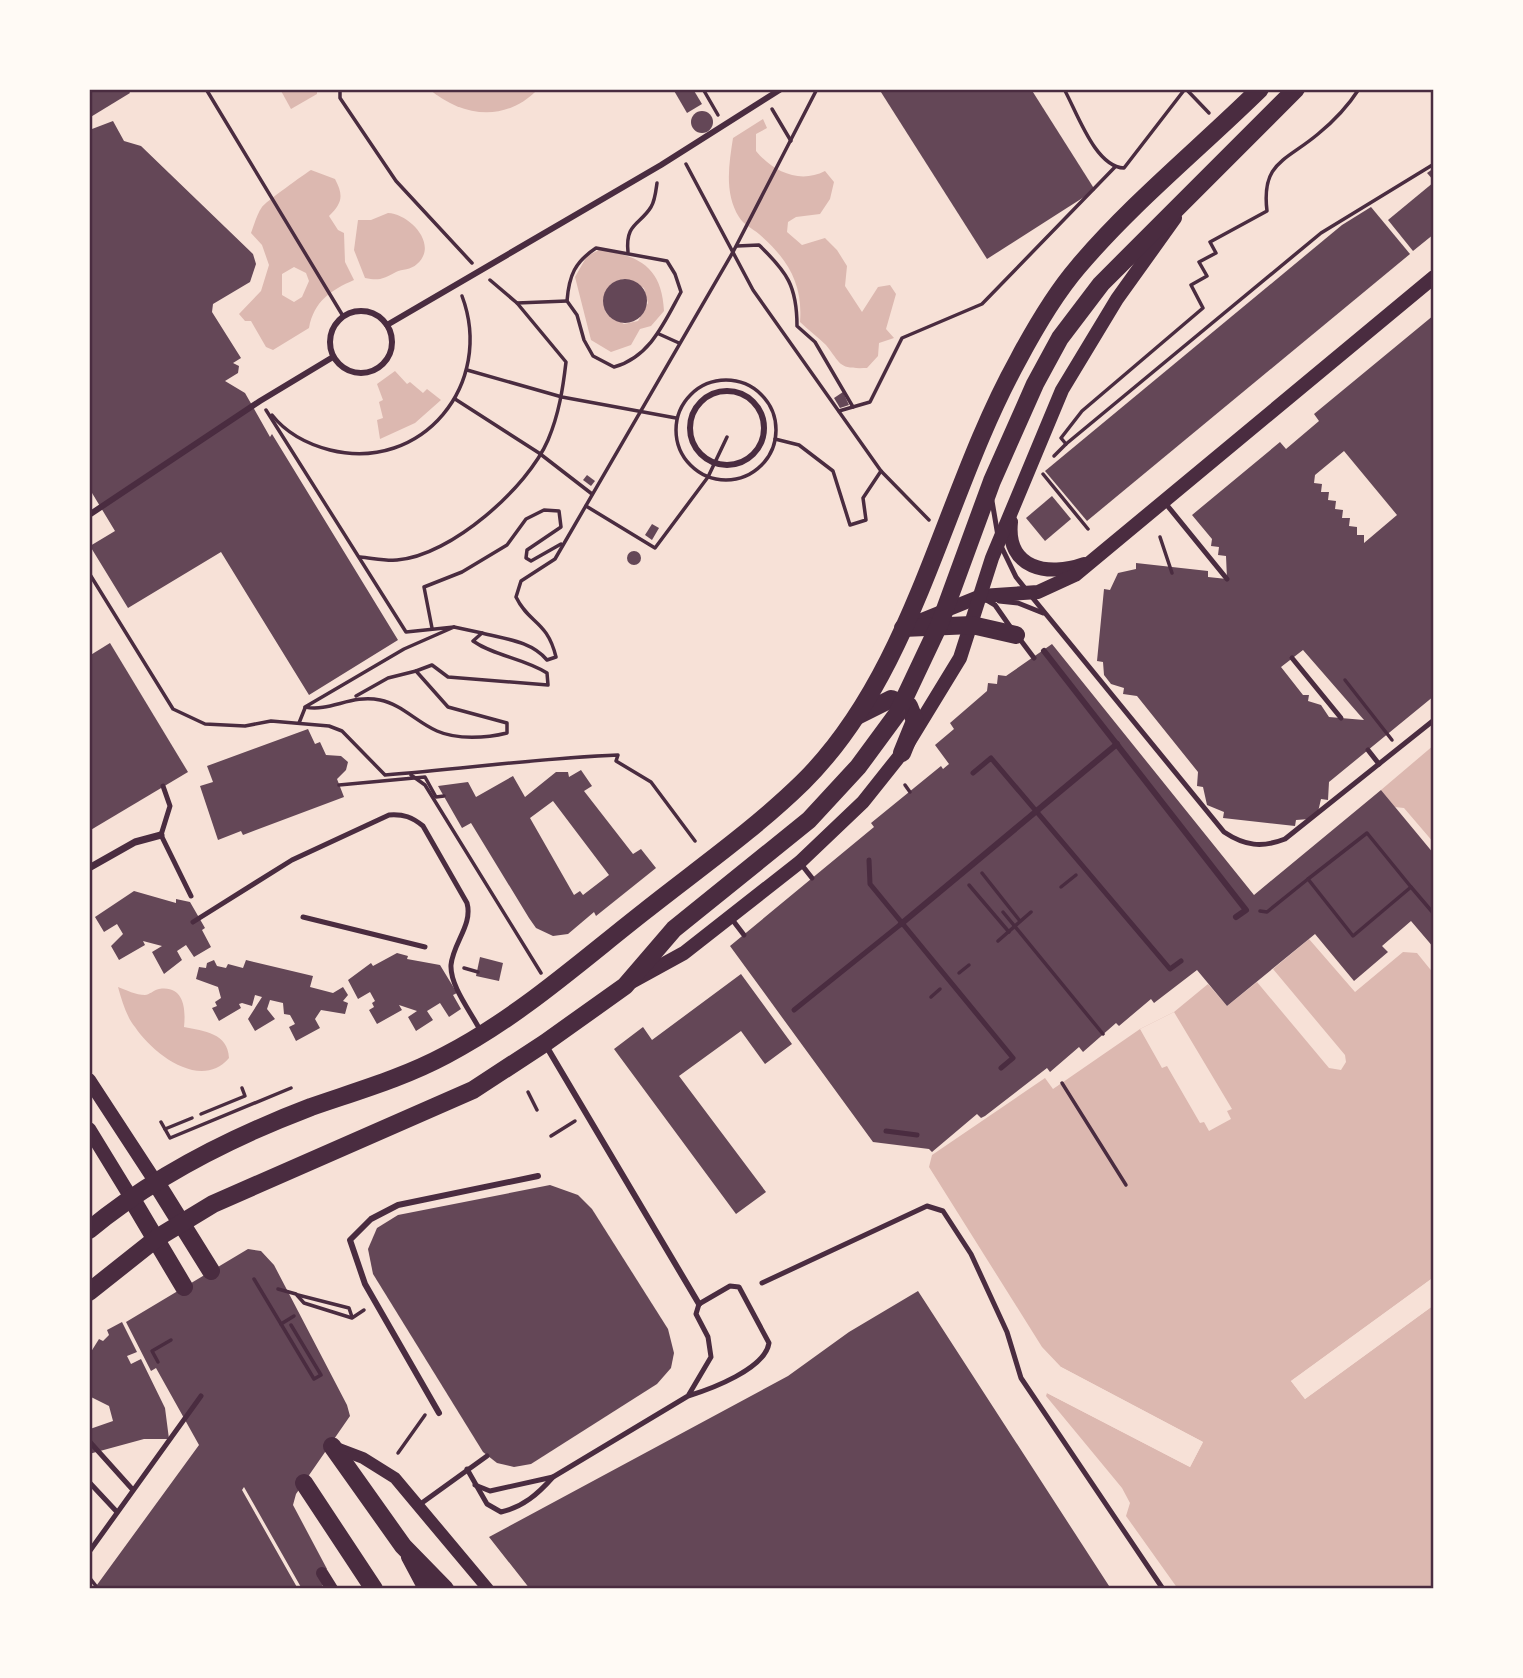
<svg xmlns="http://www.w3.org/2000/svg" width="1523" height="1678" font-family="Jost,sans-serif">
	<rect width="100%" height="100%" fill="#f7e1d7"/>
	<g fill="#dcb8b0" fill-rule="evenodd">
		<polygon points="280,89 317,89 317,94 291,109"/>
		<path d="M429,89H538C506,123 462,117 429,89Z"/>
		<path d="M763,119L767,128L756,134V151C773,172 800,184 825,171L834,182L830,199L820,214L796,217L788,222L787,232L802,245L825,238L837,250L847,266L845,286L862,312L878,287L890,285L896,294L886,329L894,338L879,343L878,356L867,368C838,369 842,365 826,345C818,337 808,330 800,322C803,284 788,259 759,234C753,229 743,224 739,217C724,193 729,164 733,138Z"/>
		<path d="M311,170L335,179C344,196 342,203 329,216L338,230L344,233L345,262L354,280C331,290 314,301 309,328L273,350L266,347L251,321H245L239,314L261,291L269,265L262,245L251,233C254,225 257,214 262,207C264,203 306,173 311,170ZM294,267L306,273L309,281L302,297L294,302L282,295V274Z"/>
		<path d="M388,213C410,214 439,245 417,264C411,270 402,269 396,272C383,279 379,281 365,278L354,250L358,220H371Z"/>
		<path d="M599,250C639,255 662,267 664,311L651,326L640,329L631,345L611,352L591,340L575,277L587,256ZM623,279L644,288L648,303L638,321L624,324L606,313L603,299L610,285Z"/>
		<polygon points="395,371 407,384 410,382 423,393 427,389 441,400 415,423 380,439 377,420 383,418 379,402 383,400 377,384"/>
		<polygon points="1434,745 1434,843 1404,808 1395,807 1381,790"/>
		<polygon points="1309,939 1355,992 1403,952 1417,953 1434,974 1434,1277 1291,1381 1305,1399 1434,1305 1434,1589 1178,1589 1126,1516 1130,1503 1122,1488 1046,1396 1047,1393 1190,1467 1203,1442 1061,1367 1042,1347 929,1167 932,1155 1045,1078 1053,1089 1140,1029 1174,1012 1208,984 1227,1006 1257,982 1329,1068 1341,1070 1346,1062 1345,1055 1273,969"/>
		<path d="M118,987C126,990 136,995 145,995C149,995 154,990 159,989C184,985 186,1009 184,1027C204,1031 228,1033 229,1058C201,1091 153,1054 135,1027C126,1016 122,1001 118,987Z"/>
	</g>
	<g fill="#f7e1d7">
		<polygon points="1174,1012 1232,1109 1227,1111 1231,1119 1209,1131 1204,1122 1200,1123 1167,1066 1162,1068 1140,1029"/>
		<polygon points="1434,1277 1434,1281 1296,1382 1305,1394 1434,1302 1434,1305 1305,1399 1291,1381"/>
		<polygon points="1061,1367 1203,1442 1190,1467 1047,1393 1049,1390 1188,1463 1198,1443 1059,1370"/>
	</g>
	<g fill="#644757" fill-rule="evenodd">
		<polygon points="89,89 128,89 130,93 89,118"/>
		<polygon points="673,89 693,89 702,104 687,113"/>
		<polygon points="879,89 1031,89 1095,190 987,259"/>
		<circle cx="702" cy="122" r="11"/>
		<polygon points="113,121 124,141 141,146 253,254 256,264 250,282 213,304 212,312 241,358 233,363 239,366 238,373 225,381 245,393 270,437 272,434 398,640 309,695 221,552 128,608 90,546 115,531 89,488 89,124 92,129"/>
		<polygon points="1434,168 1434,181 1427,173"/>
		<polygon points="1434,182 1434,234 1413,251 1388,220"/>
		<polygon points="1371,207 1410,254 1087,521 1045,471 1342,225"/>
		<circle cx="625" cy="301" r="22"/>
		<path d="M1434,315V696L1329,782L1328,800L1321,799L1318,812L1309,819L1296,820L1295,826L1223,818L1224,812L1207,805L1203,787L1197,786L1198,772L1137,696L1123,694L1124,688L1111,684L1104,675L1103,662L1097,661L1104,589L1110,590L1118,573L1136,569V563L1208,571V577L1227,579L1226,556L1218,555L1219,547L1211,546L1212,539L1192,515L1280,442L1286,449L1319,421L1314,414ZM1344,451L1397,515L1364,543V535H1357V527L1349,526L1350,518H1342L1343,510L1335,509L1336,501L1328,500L1329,492H1321L1322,484L1314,483L1315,475ZM1303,650L1364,720L1329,717L1321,705L1308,701L1309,695H1303L1281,667Z"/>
		<polygon points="843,392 849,405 840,408 834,398"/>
		<polygon points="587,475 595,481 591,486 583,480"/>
		<polygon points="1052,496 1071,519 1045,541 1026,518"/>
		<polygon points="652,524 659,528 652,540 645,535"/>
		<circle cx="634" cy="558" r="7"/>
		<polygon points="110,643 188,772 89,831 89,656"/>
		<polygon points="1052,644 1254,895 1381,790 1434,854 1434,948 1411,921 1382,946 1388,952 1354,981 1315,934 1227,1006 1197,970 1154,1003 1151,999 1119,1026 1116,1023 1083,1052 1079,1047 1050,1072 1047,1068 985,1116 981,1118 977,1114 932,1152 929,1149 873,1142 730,946 874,827 871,823 941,766 943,769 949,764 935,745 954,729 950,723 987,691 988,683 997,684 998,675 1006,676"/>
		<polygon points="308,729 315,744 320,742 326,755 341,756 348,762 346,770 337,779 344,797 243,835 241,831 218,840 200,786 213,782 207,766"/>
		<path d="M581,770L592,786L584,791L633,854L641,849L656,868L596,916L594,912L568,934L553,936L536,928L529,918L471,823L462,828L438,786L468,782L476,797L513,776L525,797L556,772H568L569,777ZM553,801L609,875L583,895L580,891L574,895L530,818Z"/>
		<polygon points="134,891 176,903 176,899 190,902 205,928 202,930 211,947 194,957 186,945 177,951 182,960 164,974 152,952 162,946 143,941 145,945 119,960 111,946 123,934 117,924 104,932 95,917"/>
		<polygon points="397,953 408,956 407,959 440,965 457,993 453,995 461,1009 449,1017 440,1003 427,1011 433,1020 416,1031 408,1017 417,1011 399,1005 402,1010 377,1024 369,1010 374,1007 372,1003 375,1001 370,992 358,999 348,980 371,963 373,966"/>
		<polygon points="480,957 503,963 499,981 476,976"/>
		<polygon points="214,960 217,966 226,968 228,964 243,968 246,960 313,976 310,987 333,993 343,987 348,995 343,1001 348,1003 345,1014 321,1010 315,1019 320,1028 296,1041 289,1027 295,1024 290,1015 284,1014 283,1003 270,1000 267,1009 275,1019 255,1031 248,1019 262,997 255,995 252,1006 242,1003 239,1004 241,1008 219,1021 212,1008 217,1006 215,1002 221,998 218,987 196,979 199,967 206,968 207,963"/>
		<polygon points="741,974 792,1044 765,1064 741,1031 679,1076 766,1192 736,1214 614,1049 643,1027 652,1040"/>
		<polygon points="550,1185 578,1195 592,1209 668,1329 674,1353 671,1368 657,1384 531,1464 514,1467 497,1463 483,1452 373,1274 368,1249 377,1228 398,1215"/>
		<polygon points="248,1249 261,1251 274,1265 347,1405 350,1416 296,1494 293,1505 327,1569 322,1573 324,1584 319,1589 302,1589 244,1487 242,1490 298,1589 94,1589 199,1445 156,1368 151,1371 126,1322"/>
		<polygon points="918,1291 1111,1589 530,1589 489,1537 788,1376 849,1332"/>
		<polygon points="122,1322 137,1352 127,1356 131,1364 141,1359 165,1408 169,1439 144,1439 89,1454 90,1429 113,1421 109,1406 89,1396 89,1355 99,1339 103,1341 109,1335 107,1330"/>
	</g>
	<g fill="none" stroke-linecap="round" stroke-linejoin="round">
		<g stroke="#4a2c40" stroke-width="3.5">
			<polyline points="206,89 343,316"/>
			<polyline points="340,89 340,98 396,181 472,263"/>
			<polyline points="703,89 718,115"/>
			<path d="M1064,89C1077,112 1095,167 1124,168L1185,89"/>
			<polyline points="1186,89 1209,113"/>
			<path d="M1359,89C1348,106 1334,121 1318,134C1286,161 1261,162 1267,211L1210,242L1216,253L1199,262L1207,276L1191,285L1203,308L1082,411L1061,438L1066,444L1321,233L1434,164"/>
			<polyline points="772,109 791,141"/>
			<polyline points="686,164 753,290 881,471 929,520"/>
			<path d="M737,246L759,245C787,272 797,286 797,326L815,342L853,407"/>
			<path d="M596,248L667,261L675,274L681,292C664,323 650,357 614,367L593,356L584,340L577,315L567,301C569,275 575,262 596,248Z"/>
			<path d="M628,252C625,223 640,225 651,207C655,201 656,190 657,183"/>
			<polyline points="517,303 567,301"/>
			<polyline points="659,334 679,343"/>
			<polyline points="467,370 562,397 676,418"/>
			<circle cx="726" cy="430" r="50"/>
			<polyline points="455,399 539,453 592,494"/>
			<path d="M266,410L406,632L454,627L404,649L305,707C331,712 351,694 380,700C401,704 418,723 437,731C457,740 487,738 507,733V723L448,707L416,671L432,665L448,677L548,685L547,673C523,658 494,656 473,641L482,633C505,639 531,641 547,660L556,657C547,620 529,624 516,597L521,581L555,559L733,252L817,89"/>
			<polyline points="839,411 870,402 902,338 982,304 1115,167"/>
			<path d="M272,415C287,434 307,444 330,450C422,473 495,384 462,296"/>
			<polyline points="775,439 799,445 833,471 850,525 866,520 863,498 881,471"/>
			<polyline points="1054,456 1066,444"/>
			<polyline points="1043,474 1088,529"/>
			<polyline points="586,506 655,548 708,477 727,437"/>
			<polyline points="1160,537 1172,573"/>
			<path d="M360,557C372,558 385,561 397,560C451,556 528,487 548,440C559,414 563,388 566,362L517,303L490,280"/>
			<path d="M89,573L173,709L205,724L245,726L271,721L329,726L342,731L385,775C463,769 540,758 618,755L616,761L651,782L695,841"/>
			<polyline points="454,627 482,633"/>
			<polyline points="432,628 424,587 462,572 507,545 526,519 544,510 559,511 561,527 527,550 526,558 531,561 561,544"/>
			<polyline points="1345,680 1392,740"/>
			<polyline points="356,696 388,678 416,671"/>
			<polyline points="299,723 305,708"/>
			<polyline points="411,775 425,785 541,973"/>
			<polyline points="339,785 425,777 436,797 444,796"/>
			<polyline points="905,785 910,792"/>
			<polyline points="982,873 1020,921"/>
			<polyline points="1308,879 1367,833 1411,887"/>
			<polyline points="969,885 1009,932"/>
			<polyline points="1061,887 1076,875"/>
			<polyline points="1260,911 1267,912 1308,879 1353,936 1411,887 1434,914"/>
			<polyline points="1003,912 1103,1034"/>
			<polyline points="998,941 1031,912"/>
			<polyline points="464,968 478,972"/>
			<polyline points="959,973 969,965"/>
			<polyline points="931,997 940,989"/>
			<polyline points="1062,1083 1126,1185"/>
			<polyline points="528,1092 537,1110"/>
			<polyline points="201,1114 245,1096 242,1088"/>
			<polyline points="161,1122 170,1138 291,1088"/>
			<polyline points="165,1129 192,1118"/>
			<polyline points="551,1136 575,1121"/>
			<polyline points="254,1279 314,1379 321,1375 291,1325"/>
			<polyline points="278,1289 296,1294 304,1303 352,1318 364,1310"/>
			<polyline points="298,1295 349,1308 352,1317"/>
			<polyline points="281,1324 294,1316"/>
			<polyline points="158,1362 152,1351 171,1340"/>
			<polyline points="398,1453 425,1415"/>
			<polyline points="89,1577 96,1586"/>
		</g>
		<g stroke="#4a2c40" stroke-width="5">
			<polyline points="992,501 998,536"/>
			<polyline points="1166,504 1227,579"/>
			<path d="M1001,546L1016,577L1032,597L1224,832C1245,846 1262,848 1285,839L1434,720"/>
			<polyline points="985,599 995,605 1011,628"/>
			<polyline points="999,601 1018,603 1043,613"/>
			<polyline points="1019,638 1034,658"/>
			<polyline points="1292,658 1341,718"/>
			<polyline points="1368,750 1379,764"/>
			<polyline points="973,773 991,758 1170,969 1181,961"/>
			<polyline points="163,786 170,806 161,835 191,896"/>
			<polyline points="869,860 870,884 1013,1058 1001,1068"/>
			<polyline points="801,864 812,878"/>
			<polyline points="303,917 425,947"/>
			<polyline points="731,918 744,935"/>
			<path d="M193,922L292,860L389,815C404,814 412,817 423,826L467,903C473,925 453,943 451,965C450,986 471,1012 480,1030"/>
			<polyline points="794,1010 901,924"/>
			<polyline points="886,1131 917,1135"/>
			<polyline points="762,1283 927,1206 943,1211 971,1254 1007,1332 1021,1378 1163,1589"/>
			<polyline points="89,1441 133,1490"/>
			<path d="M467,1469L487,1504L501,1512C523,1507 538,1494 553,1477L688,1396C711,1389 765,1369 769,1343L739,1287L730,1286L699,1304L696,1314L708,1337L711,1357L688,1396"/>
			<polyline points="89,1482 117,1512"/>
			<polyline points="475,1485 490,1491 553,1477"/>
			<polyline points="419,1505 487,1456"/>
			<polyline points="89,1552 201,1396"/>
		</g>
		<g stroke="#4a2c40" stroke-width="6">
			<circle cx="361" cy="342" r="31"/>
			<polyline points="387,325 661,165 781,89"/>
			<circle cx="727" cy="428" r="37"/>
			<polyline points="89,515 260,401 333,357"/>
			<polyline points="1044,651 1246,910 1236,917"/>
			<polyline points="901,924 1117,744"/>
			<polyline points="545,1044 699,1304"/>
			<polyline points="439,1413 365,1284 350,1240 371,1219 398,1205 538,1176"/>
		</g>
		<polyline stroke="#4a2c40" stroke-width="7" points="89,868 135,842 161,835"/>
		<g stroke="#4a2c40" stroke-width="12">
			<polyline points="334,1447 363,1458 395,1478 488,1589"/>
			<polyline points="322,1573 332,1589"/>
		</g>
		<g stroke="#4a2c40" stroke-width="14">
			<path d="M1011,522C1006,569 1048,577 1084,564"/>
			<polyline points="907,626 981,596 1038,592 1075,575 1434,277"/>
			<polyline points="633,981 684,953 800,862 863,802 902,753 960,658 992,558 1062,390 1117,299 1175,218"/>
			<polyline points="89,1080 155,1181"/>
			<polyline points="89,1129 130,1196"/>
			<polyline points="408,1557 425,1589"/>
		</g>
		<g stroke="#4a2c40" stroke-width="18">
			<polyline points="903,628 972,625 1016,635"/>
			<polyline points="857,716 891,699 909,706 915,721 902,753"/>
			<polyline points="155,1181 211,1271"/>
			<polyline points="130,1196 184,1287"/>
			<path d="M89,1230C154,1176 232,1137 311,1107C357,1091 403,1078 446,1055C519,1017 581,961 645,911C698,869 755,829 803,782C915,671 943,495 1018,360C1035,328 1054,295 1078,267C1132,203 1200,148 1260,89"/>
			<polyline points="89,1292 157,1238 213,1204 473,1090 545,1043 625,986 674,929 809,820 858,767 897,714 940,623 992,481 1035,384 1060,338 1101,284 1296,89"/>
			<polyline points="332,1446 403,1546 445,1589"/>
			<polyline points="304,1483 374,1589"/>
		</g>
	</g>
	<rect width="1523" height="1678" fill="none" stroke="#fffaf5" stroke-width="182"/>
	<rect x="91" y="91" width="1341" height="1496" fill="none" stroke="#4a2c40" stroke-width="2.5"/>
</svg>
